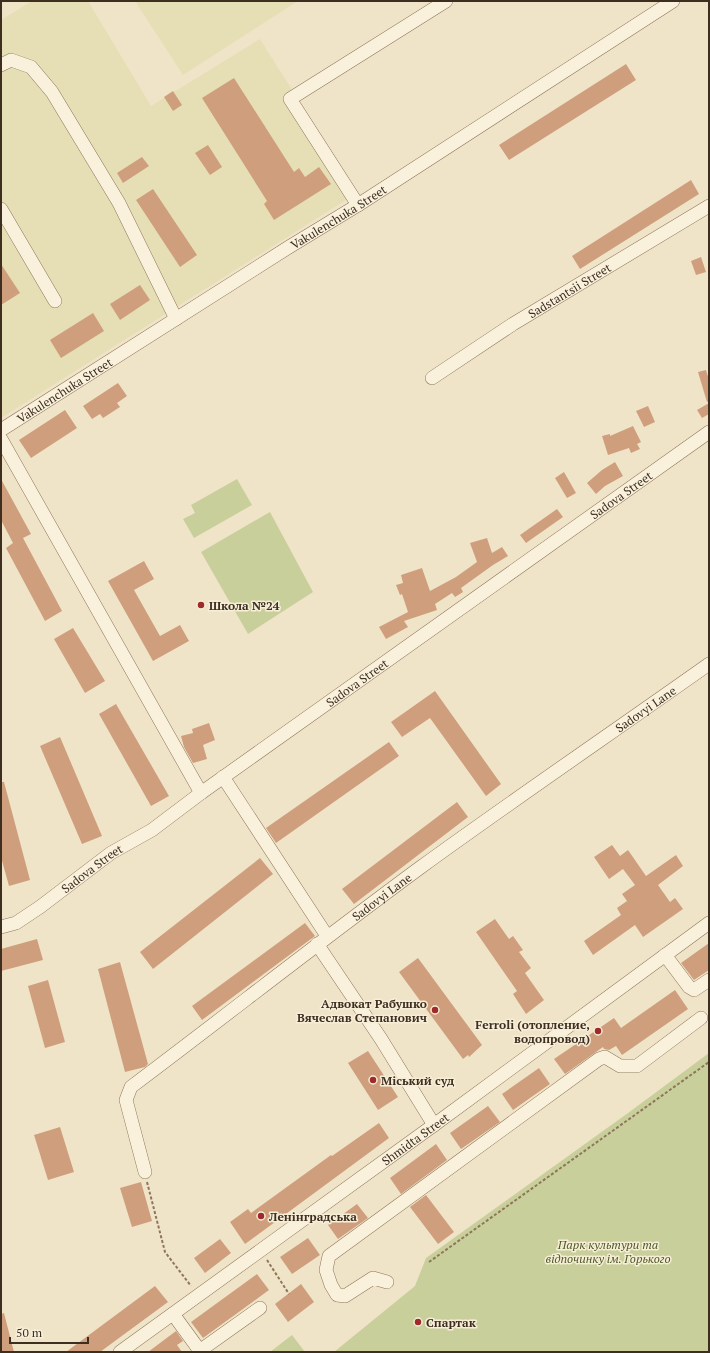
<svg xmlns="http://www.w3.org/2000/svg" width="710" height="1353" font-family="'PT Serif',serif">
	<rect width="100%" height="100%" fill="#f0e4c8"/>
	<g fill="#e6deb5">
		<polygon points="32,1 88,1 151,106 260,39 357,193 1,418 1,20"/>
		<polygon points="135,1 298,1 183,75"/>
	</g>
	<g fill="#c9cf9b">
		<polygon points="237,479 252,505 194,538 183,519 195,513 191,505"/>
		<polygon points="270,512 313,592 248,634 201,552"/>
		<polygon points="709,1053 709,1352 334,1352 415,1286 426,1258 628,1113"/>
		<polygon points="292,1335 305,1352 270,1352"/>
	</g>
	<g fill="#cf9f7d">
		<polygon points="626,64 636,80 509,160 499,145"/>
		<polygon points="234,78 294,172 299,168 305,177 319,167 331,184 274,220 264,204 267,201 202,98"/>
		<polygon points="173,91 182,105 173,111 164,97"/>
		<polygon points="208,145 222,167 210,175 195,153"/>
		<polygon points="142,157 149,166 123,183 117,173"/>
		<polygon points="691,180 699,194 580,269 572,256"/>
		<polygon points="153,189 197,255 180,267 136,200"/>
		<polygon points="701,257 706,272 696,275 691,261"/>
		<polygon points="1,264 20,293 1,305"/>
		<polygon points="140,285 150,300 120,320 110,304"/>
		<polygon points="93,313 104,331 61,358 50,340"/>
		<polygon points="706,370 709,380 709,401 707,402 698,372"/>
		<polygon points="118,383 127,396 117,403 120,407 103,418 100,414 92,419 83,406"/>
		<polygon points="709,403 709,414 702,418 697,410"/>
		<polygon points="648,406 655,422 644,427 636,411"/>
		<polygon points="65,410 77,428 31,458 19,440"/>
		<polygon points="633,426 641,442 637,444 640,449 631,453 629,448 608,455 602,436 610,434 610,436"/>
		<polygon points="615,462 623,476 605,486 596,494 587,483 602,470"/>
		<polygon points="564,472 576,493 567,498 555,478"/>
		<polygon points="1,479 31,534 23,538 62,611 45,621 6,548 13,543 1,520"/>
		<polygon points="557,509 563,517 526,543 520,535"/>
		<polygon points="487,538 492,553 502,547 508,556 493,565 461,588 463,592 455,597 452,593 435,604 437,610 404,621 408,627 386,639 379,627 408,612 402,594 400,595 396,585 403,583 401,575 422,568 430,591 456,577 477,562 470,543"/>
		<polygon points="144,561 154,579 134,590 160,636 180,625 189,641 153,661 108,581"/>
		<polygon points="73,628 105,681 85,693 54,639"/>
		<polygon points="435,691 501,784 486,796 430,718 402,737 391,722"/>
		<polygon points="116,704 169,796 151,806 99,714"/>
		<polygon points="209,723 215,740 203,745 207,759 193,763 184,747 181,736 193,733 192,729"/>
		<polygon points="60,737 102,836 82,844 40,746"/>
		<polygon points="389,742 399,756 276,843 266,828"/>
		<polygon points="1,782 4,782 30,880 9,886 1,857"/>
		<polygon points="457,802 468,817 354,904 342,889"/>
		<polygon points="612,845 620,856 628,850 646,876 676,855 683,866 658,885 670,902 675,898 683,909 643,937 635,925 593,955 584,941 621,915 617,908 627,901 622,894 635,885 623,869 609,879 594,857"/>
		<polygon points="260,858 273,874 153,969 140,952"/>
		<polygon points="495,919 509,939 513,936 523,950 519,952 531,968 525,973 544,1000 526,1014 513,994 517,991 476,932"/>
		<polygon points="305,923 315,936 202,1020 192,1006"/>
		<polygon points="37,939 43,960 1,971 1,949"/>
		<polygon points="709,943 709,970 694,980 681,963"/>
		<polygon points="418,958 482,1045 469,1057 468,1055 463,1059 399,972"/>
		<polygon points="120,962 148,1064 145,1067 125,1072 98,969"/>
		<polygon points="48,980 65,1042 45,1048 28,986"/>
		<polygon points="675,990 688,1009 622,1055 616,1046 609,1050 604,1049 603,1047 565,1074 554,1059 614,1018 621,1028"/>
		<polygon points="368,1051 398,1097 378,1110 348,1063"/>
		<polygon points="539,1068 550,1084 513,1110 502,1094"/>
		<polygon points="488,1106 500,1122 461,1149 450,1133"/>
		<polygon points="379,1123 389,1138 245,1244 230,1222 248,1209 251,1213 331,1155 332,1156"/>
		<polygon points="60,1127 74,1172 48,1180 34,1135"/>
		<polygon points="436,1144 447,1160 401,1194 390,1178"/>
		<polygon points="141,1182 152,1221 132,1227 120,1188"/>
		<polygon points="426,1195 454,1232 438,1244 410,1207"/>
		<polygon points="357,1204 368,1218 338,1239 328,1225"/>
		<polygon points="308,1238 320,1255 292,1274 280,1257"/>
		<polygon points="220,1239 231,1253 205,1273 194,1258"/>
		<polygon points="257,1274 269,1290 203,1338 191,1322"/>
		<polygon points="301,1284 314,1302 288,1322 275,1304"/>
		<polygon points="155,1286 168,1302 100,1352 66,1352"/>
		<polygon points="4,1313 14,1352 1,1352 1,1314"/>
		<polygon points="176,1331 183,1341 177,1345 182,1352 148,1352"/>
	</g>
	<g fill="none" stroke-linecap="round" stroke-linejoin="round">
		<g stroke="#8d765c" stroke-width="14">
			<g id="minor">
				<polyline points="1,65 11,60 31,67 52,92 119,203 176,319"/>
				<polyline points="358,205 290,99 446,1"/>
				<polyline points="1,209 55,301"/>
				<path id="s1" d="M432,378L513,324L709,206"/>
				<path id="s2" d="M1,430L289,247L358,205L673,1"/>
				<polyline points="1,439 201,793"/>
				<polyline points="223,777 327,936"/>
				<path id="s3" d="M1,927L16,923L40,907L111,853L152,830L201,793L709,432"/>
				<polyline points="317,944 381,1039 434,1125"/>
				<polyline points="665,955 689,987 694,990 709,980"/>
				<path id="s4" d="M145,1172L126,1100L131,1087C228,1014 323,939 421,867C516,798 613,732 709,664"/>
				<polyline points="387,1282 373,1278 345,1296 337,1295 331,1285 326,1270 329,1256 599,1059 605,1057 620,1066 637,1066 701,1018"/>
				<polyline points="173,1314 200,1351"/>
				<path id="s5" d="M120,1352L434,1125L709,923"/>
				<polyline points="198,1352 260,1308"/>
			</g>
		</g>
		<g stroke="#8d765c" stroke-width="2" stroke-dasharray="3 2" stroke-linecap="butt">
			<polyline points="147,1182 165,1252 191,1286"/>
			<polyline points="267,1260 289,1294"/>
			<polyline points="429,1262 709,1062"/>
		</g>
		<use href="#minor" stroke="#faf1dc" stroke-width="13"/>
	</g>
	<g fill="#9e2a2b" stroke="#f7eed8" stroke-width="1.5">
		<circle cx="201" cy="605" r="4"/>
		<circle cx="435" cy="1010" r="4"/>
		<circle cx="598" cy="1031" r="4"/>
		<circle cx="373" cy="1080" r="4"/>
		<circle cx="261" cy="1216" r="4"/>
		<circle cx="418" cy="1322" r="4"/>
	</g>
	<g text-anchor="middle" dominant-baseline="central" stroke-width="3" stroke-linejoin="round" paint-order="stroke">
		<g font-size="12" fill="#3d2e20" stroke="#f7eed8">
			<text stroke="none"><textPath href="#s2" startOffset="399">Vakulenchuka Street</textPath></text>
			<text stroke="none"><textPath href="#s1" startOffset="163">Sadstantsii Street</textPath></text>
			<text stroke="none"><textPath href="#s2" startOffset="75">Vakulenchuka Street</textPath></text>
			<text stroke="none"><textPath href="#s3" startOffset="757">Sadova Street</textPath></text>
			<text stroke="none"><textPath href="#s3" startOffset="433">Sadova Street</textPath></text>
			<text stroke="none"><textPath href="#s4" startOffset="727">Sadovyi Lane</textPath></text>
			<text stroke="none"><textPath href="#s3" startOffset="109">Sadova Street</textPath></text>
			<text stroke="none"><textPath href="#s4" startOffset="403">Sadovyi Lane</textPath></text>
			<text stroke="none"><textPath href="#s5" startOffset="364">Shmidta Street</textPath></text>
		</g>
		<g font-size="12" font-weight="bold" fill="#3d2e20" stroke="#f7eed8" text-anchor="start">
			<text x="209" y="605">Школа №24</text>
			<text x="427" y="1003" text-anchor="end">Адвокат Рабушко<tspan x="427" dy="14">Вячеслав Степанович</tspan></text>
			<text x="590" y="1024" text-anchor="end">Ferroli (отопление,<tspan x="590" dy="14">водопровод)</tspan></text>
			<text x="381" y="1080">Міський суд</text>
			<text x="269" y="1216">Ленінградська</text>
			<text x="426" y="1322">Спартак</text>
		</g>
		<g font-size="12" font-style="italic" fill="#4d5a26" stroke="#f7eed8">
			<text x="608" y="1244">Парк культури та<tspan x="608" dy="14">відпочинку ім. Горького</tspan></text>
		</g>
	</g>
	<rect width="710" height="1353" fill="none" stroke="#3d2e20" stroke-width="4"/>
	<path d="M10 1337v6h78v-6" fill="none" stroke="#3d2e20" stroke-width="2"/>
	<text x="16" y="1337" font-size="12" fill="#3d2e20" stroke="#f7eed8" stroke-width="3" paint-order="stroke">50 m</text>
</svg>
